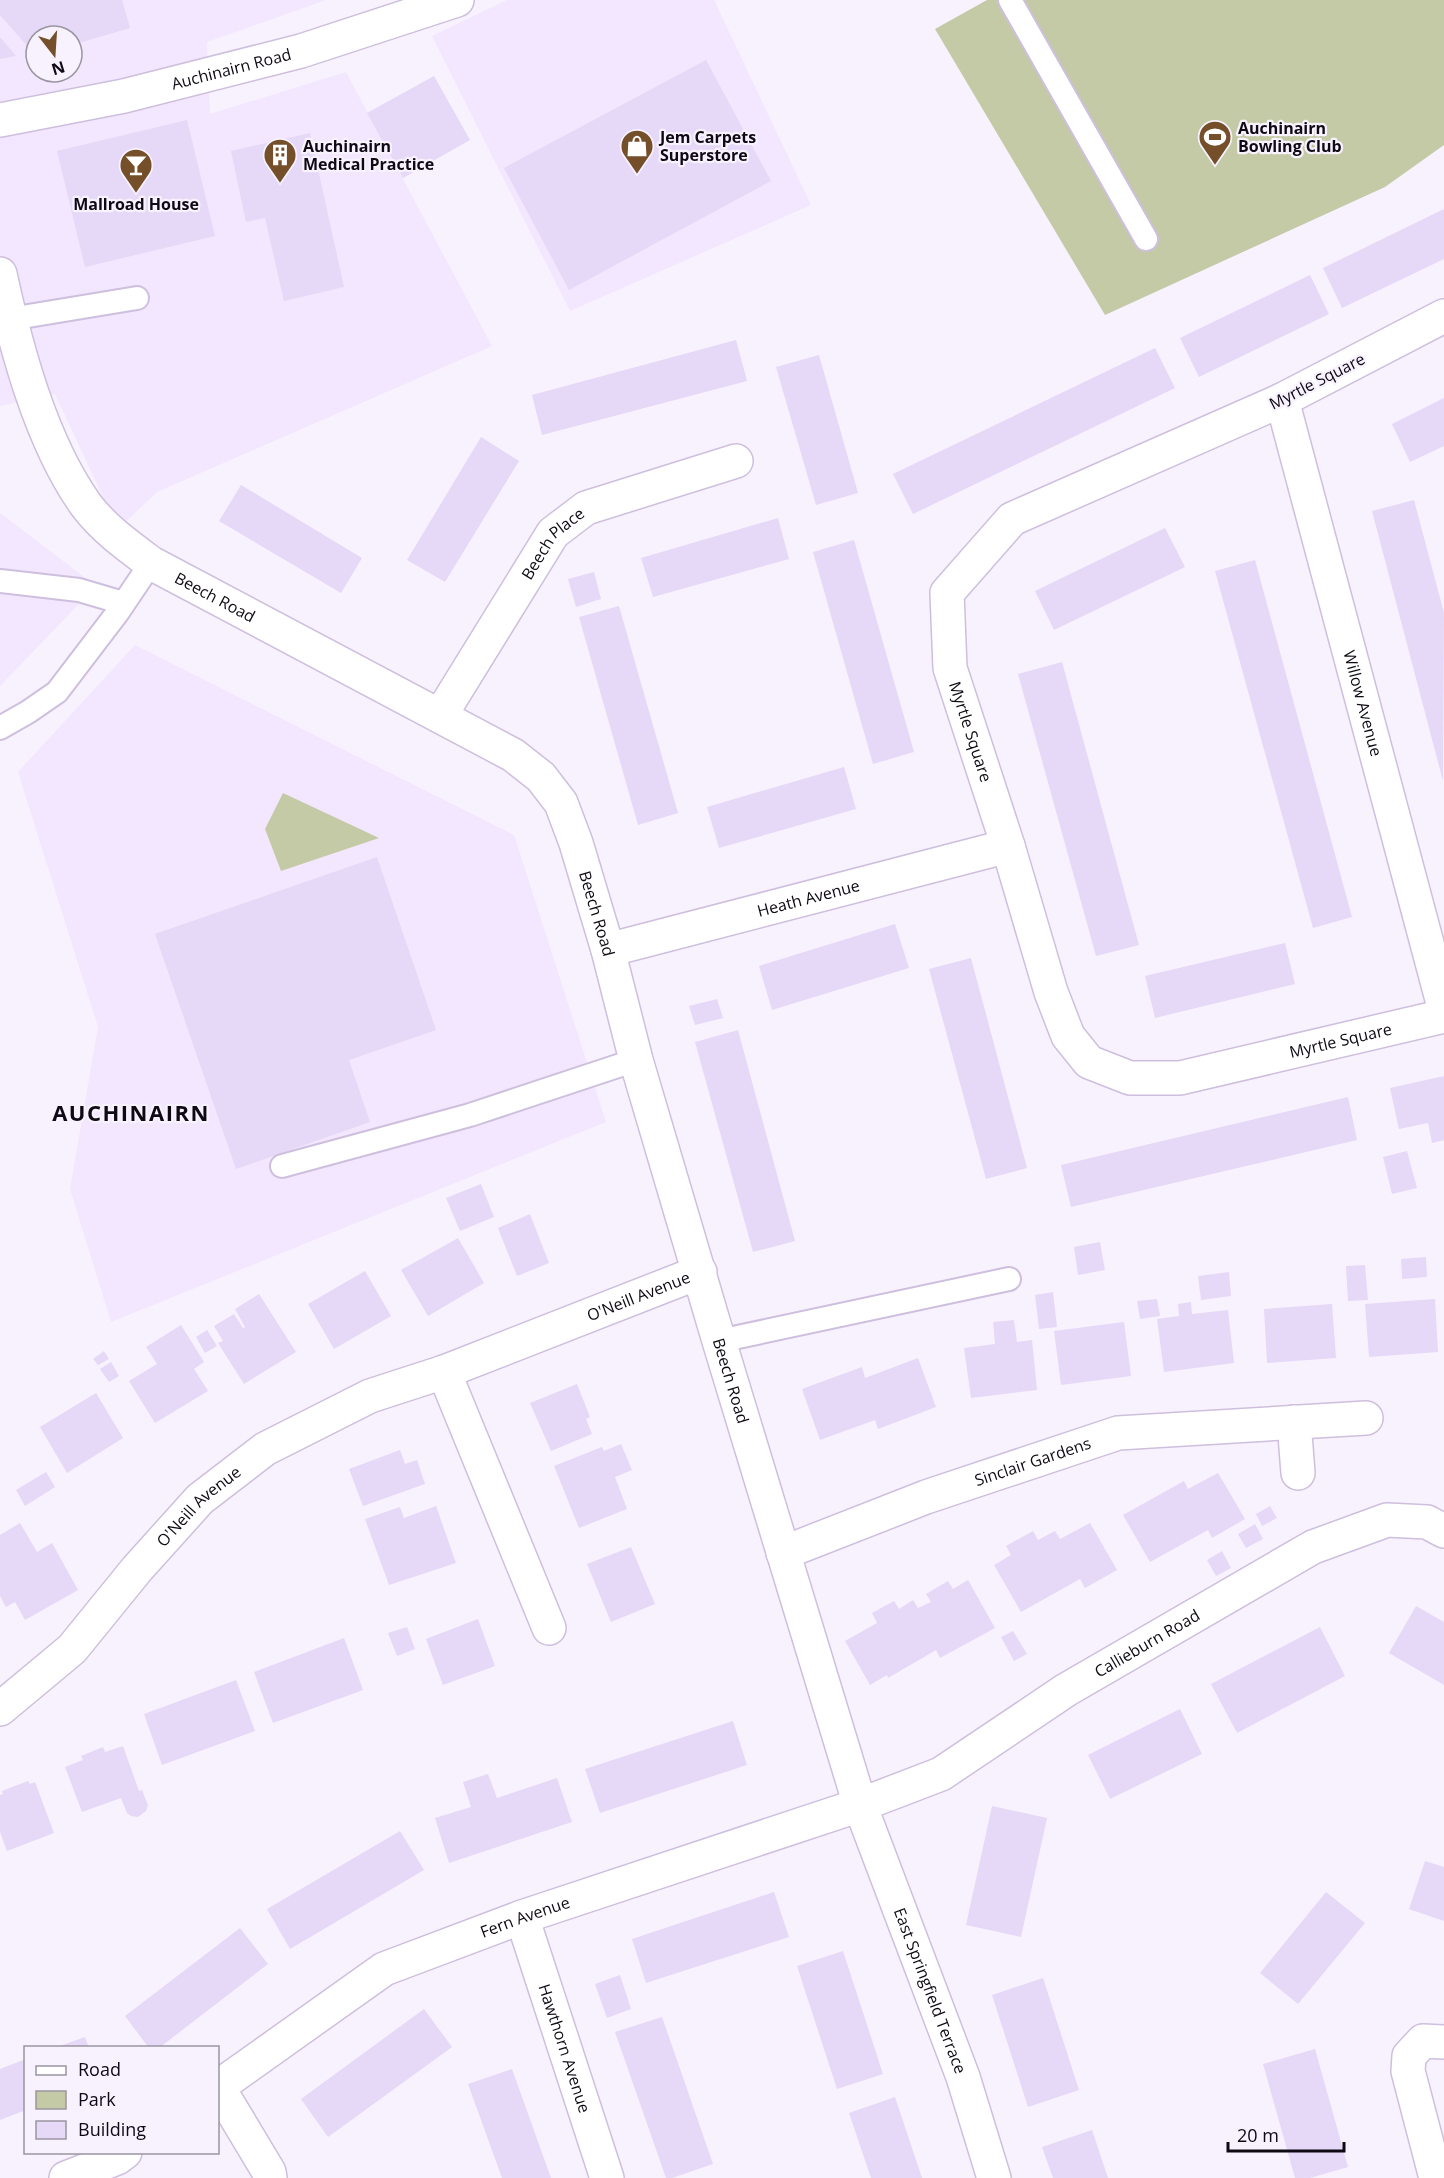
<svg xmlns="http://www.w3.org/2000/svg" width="1444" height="2178" font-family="'Open Sans',sans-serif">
	<rect width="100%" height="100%" fill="#f8f2ff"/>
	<g fill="#f2e7fe" fill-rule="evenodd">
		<path d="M0,0H326L207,42L210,114L346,72L492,346L157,492L118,529L55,394L0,406ZM36,36H72V72H36Z"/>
		<polygon points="507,0 714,0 811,205 570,311 432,36"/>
		<polygon points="0,513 96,586 0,686"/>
		<polygon points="135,645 514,835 606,1122 111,1322 70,1189 98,1027 18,772"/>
	</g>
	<g fill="#c5caa6">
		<polygon points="987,0 1444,0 1444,145 1385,187 1105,315 935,29"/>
		<polygon points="283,793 379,838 281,871 265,829"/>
	</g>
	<g fill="#e6d8f7">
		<polygon points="0,0 122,0 130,28 72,45 72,36 36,36 36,56 0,15"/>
		<polygon points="0,37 16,56 0,59"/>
		<polygon points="706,60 771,181 569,290 504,168"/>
		<polygon points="434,76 470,140 403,178 367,113"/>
		<polygon points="187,120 215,236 85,267 57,151"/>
		<polygon points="310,133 344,287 284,301 265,218 246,222 231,151"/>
		<polygon points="1444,209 1444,259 1342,308 1323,268"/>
		<polygon points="1310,275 1329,314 1199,377 1180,338"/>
		<polygon points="736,340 747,381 542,435 532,395"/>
		<polygon points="1155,348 1175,388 913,514 893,474"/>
		<polygon points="819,355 858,493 816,505 776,367"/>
		<polygon points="1444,398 1444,446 1410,462 1392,424"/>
		<polygon points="481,437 519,461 445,582 407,560"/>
		<polygon points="241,485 362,558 341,593 219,521"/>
		<polygon points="1414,500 1444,613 1443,781 1372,511"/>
		<polygon points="778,518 789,559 653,597 641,558"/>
		<polygon points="1165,528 1185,567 1054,630 1035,591"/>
		<polygon points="854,540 914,752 873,764 813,552"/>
		<polygon points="1255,560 1352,917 1313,928 1215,571"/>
		<polygon points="594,572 601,599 576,607 568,579"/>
		<polygon points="619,606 678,813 638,825 579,617"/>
		<polygon points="1062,662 1139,945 1096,956 1018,674"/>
		<polygon points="844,767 856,809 719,848 707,807"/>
		<polygon points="377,857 436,1030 349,1060 370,1122 236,1169 155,934"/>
		<polygon points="895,924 909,968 772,1010 759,966"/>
		<polygon points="1285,943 1295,984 1155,1018 1145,976"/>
		<polygon points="971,958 1027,1168 986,1179 929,969"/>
		<polygon points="717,999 723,1018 695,1025 689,1006"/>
		<polygon points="738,1030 795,1241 753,1252 695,1042"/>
		<polygon points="1444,1076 1444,1140 1432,1143 1428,1123 1399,1129 1390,1088"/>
		<polygon points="1348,1097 1357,1140 1071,1207 1061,1165"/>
		<polygon points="1407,1151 1417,1188 1392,1194 1383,1157"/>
		<polygon points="481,1184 494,1217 460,1231 446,1198"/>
		<polygon points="530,1214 549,1263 517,1276 498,1228"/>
		<polygon points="458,1238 484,1283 428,1316 401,1270"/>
		<polygon points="1100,1242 1105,1270 1078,1275 1074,1247"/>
		<polygon points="1426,1257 1427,1277 1402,1279 1401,1259"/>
		<polygon points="1365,1265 1368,1300 1348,1301 1346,1266"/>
		<polygon points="365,1271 391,1316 334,1349 308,1304"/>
		<polygon points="1229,1272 1231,1296 1201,1300 1198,1276"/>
		<polygon points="1053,1292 1057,1327 1039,1329 1035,1295"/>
		<polygon points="259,1294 296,1352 244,1384 218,1343 223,1341 214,1326 234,1314 243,1328 245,1327 235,1309"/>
		<polygon points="1157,1299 1160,1316 1140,1319 1137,1301"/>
		<polygon points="1435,1299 1438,1352 1369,1357 1365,1304"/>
		<polygon points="1191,1302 1192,1314 1228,1310 1234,1363 1164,1372 1157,1319 1179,1316 1178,1304"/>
		<polygon points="1332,1304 1336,1358 1267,1363 1264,1309"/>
		<polygon points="1014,1320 1017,1342 1032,1340 1037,1390 971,1398 964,1348 995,1344 993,1322"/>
		<polygon points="1124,1322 1131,1376 1061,1385 1054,1331"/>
		<polygon points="181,1325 204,1362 194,1369 208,1391 155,1423 129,1381 157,1364 146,1347"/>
		<polygon points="207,1330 217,1346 205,1353 196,1337"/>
		<polygon points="104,1351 109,1359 98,1365 93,1359"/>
		<polygon points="918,1358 936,1407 878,1429 875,1420 820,1440 802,1389 862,1367 865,1378"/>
		<polygon points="111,1362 119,1376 109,1382 100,1369"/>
		<polygon points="577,1384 590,1417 586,1419 592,1434 551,1451 530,1403"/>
		<polygon points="96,1393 123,1438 67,1473 40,1427"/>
		<polygon points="621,1444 632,1470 615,1477 627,1509 579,1528 554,1466 602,1447 604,1451"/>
		<polygon points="400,1450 405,1464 417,1460 425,1484 363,1506 349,1469"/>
		<polygon points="46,1472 55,1487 25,1506 16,1490"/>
		<polygon points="1218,1473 1245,1519 1212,1538 1208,1530 1150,1562 1123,1515 1184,1481 1188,1489"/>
		<polygon points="436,1506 456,1563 389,1585 365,1519 400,1507 404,1518"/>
		<polygon points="1270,1506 1277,1518 1262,1526 1256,1514"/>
		<polygon points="20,1523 37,1552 52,1543 78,1590 25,1620 15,1602 6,1607 0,1596 0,1535"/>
		<polygon points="1090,1523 1117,1570 1085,1588 1080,1579 1021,1612 994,1565 1011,1555 1006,1546 1033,1531 1038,1540 1055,1531 1060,1539"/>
		<polygon points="1255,1524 1263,1539 1246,1548 1238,1534"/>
		<polygon points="631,1547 655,1604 611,1622 587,1564"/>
		<polygon points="1222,1551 1231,1568 1216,1576 1207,1560"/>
		<polygon points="968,1580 995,1628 940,1658 936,1650 888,1678 887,1675 870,1685 845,1641 877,1623 872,1613 894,1601 899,1609 913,1600 918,1608 931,1602 926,1594 948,1581 953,1589"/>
		<polygon points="1416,1606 1444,1622 1444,1685 1389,1653"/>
		<polygon points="478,1619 495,1666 443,1685 426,1639"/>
		<polygon points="407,1627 415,1649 397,1656 388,1633"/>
		<polygon points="1320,1627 1345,1676 1237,1733 1211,1684"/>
		<polygon points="1013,1631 1027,1654 1014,1661 1001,1637"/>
		<polygon points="344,1638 363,1690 273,1723 254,1672"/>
		<polygon points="236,1680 255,1731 162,1765 144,1714"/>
		<polygon points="1180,1709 1202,1754 1110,1799 1088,1755"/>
		<polygon points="733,1721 747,1765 600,1813 585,1769"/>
		<polygon points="123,1746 139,1791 142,1790 148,1805 146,1811 138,1817 131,1816 127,1813 121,1798 82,1812 65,1767 83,1760 81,1756 103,1747 105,1752"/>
		<polygon points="488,1774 497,1798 557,1778 572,1822 449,1863 435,1818 471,1807 463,1782"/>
		<polygon points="28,1781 30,1784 35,1782 54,1833 7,1851 0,1832 0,1795 3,1794 2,1791"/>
		<polygon points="992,1806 1047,1818 1021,1937 966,1925"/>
		<polygon points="400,1831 424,1870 290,1949 267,1909"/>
		<polygon points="1425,1861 1444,1867 1444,1921 1409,1909"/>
		<polygon points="774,1892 789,1937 646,1983 632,1939"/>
		<polygon points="1326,1892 1365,1923 1298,2004 1260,1973"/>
		<polygon points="240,1928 268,1964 159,2048 149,2048 125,2016"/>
		<polygon points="843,1951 883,2074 837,2089 797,1966"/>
		<polygon points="620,1975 631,2009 607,2018 595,1984"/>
		<polygon points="1043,1978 1079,2090 1028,2107 992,1995"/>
		<polygon points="424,2009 452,2047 328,2137 301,2099"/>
		<polygon points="662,2017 713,2164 672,2178 666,2178 615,2032"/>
		<polygon points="85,2037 89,2048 57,2048 57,2047"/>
		<polygon points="1315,2049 1348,2167 1310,2178 1295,2178 1263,2064"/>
		<polygon points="26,2059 26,2110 0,2120 0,2069"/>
		<polygon points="512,2069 551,2178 502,2178 468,2084"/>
		<polygon points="895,2097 922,2178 871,2178 849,2113"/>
		<polygon points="1092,2130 1108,2178 1053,2178 1042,2147"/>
	</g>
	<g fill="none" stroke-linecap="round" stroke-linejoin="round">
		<g stroke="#cebfde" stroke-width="26">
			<g id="service">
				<polyline points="1010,0 1146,239"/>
				<polyline points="10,319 137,298"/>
				<polyline points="0,581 79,590 123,603"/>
				<polyline points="0,728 28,712 57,692 118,612 151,563"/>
				<polyline points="282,1166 470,1115 636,1060"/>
				<polyline points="719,1341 1009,1279"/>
			</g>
		</g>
		<g stroke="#cebfde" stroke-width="36">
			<g id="minor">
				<path id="s1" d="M0,274C16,348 41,442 86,505C103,528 128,546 151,563L513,755L541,777L561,803L576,843L608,950L636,1060L719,1341L860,1805L963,2077L994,2178"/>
				<path id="s2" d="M1444,316L1282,400L1012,519L947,593L950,668L1008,846L1051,992L1068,1036L1089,1062L1130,1078H1180L1444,1016"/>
				<path id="s3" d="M1282,400L1444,1007"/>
				<path id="s4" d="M440,716L553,533L586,508L736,461"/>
				<path id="s5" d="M608,950L1008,846"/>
				<polyline points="444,1372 549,1628"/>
				<polyline points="1294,1422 1298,1473"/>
				<path id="s6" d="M783,1553L926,1497L1118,1433L1366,1418"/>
				<path id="s7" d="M0,1709L72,1649L137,1569L200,1499L265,1449L370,1396L444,1372L700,1272"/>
				<path id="s8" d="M522,1917L607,2178"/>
				<path id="s9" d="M218,2087L384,1969L522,1917L860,1805L941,1774L1066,1690L1313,1547L1387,1520L1427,1522L1444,1531"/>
				<polyline points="218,2087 269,2172 270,2178"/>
				<polyline points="66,2178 117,2158 125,2152"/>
				<polyline points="1436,2178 1408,2071 1409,2056 1423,2041 1444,2042"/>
			</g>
		</g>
		<g stroke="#cebfde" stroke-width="36">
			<g id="secondary">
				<path id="s10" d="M0,120L124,96L301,51L457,0"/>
			</g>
		</g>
		<use href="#service" stroke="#fff" stroke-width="22"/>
		<use href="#minor" stroke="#fff" stroke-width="33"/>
		<use href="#secondary" stroke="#fff" stroke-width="33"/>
	</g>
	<defs>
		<g id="stadium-pin" transform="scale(1.725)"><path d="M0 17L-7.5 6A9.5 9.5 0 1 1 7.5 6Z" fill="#744f2a" stroke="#f8f2ff"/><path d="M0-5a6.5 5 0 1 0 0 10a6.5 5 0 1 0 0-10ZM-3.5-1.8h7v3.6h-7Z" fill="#fff"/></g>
		<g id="shop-pin" transform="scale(1.725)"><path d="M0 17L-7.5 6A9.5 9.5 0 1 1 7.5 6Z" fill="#744f2a" stroke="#f8f2ff"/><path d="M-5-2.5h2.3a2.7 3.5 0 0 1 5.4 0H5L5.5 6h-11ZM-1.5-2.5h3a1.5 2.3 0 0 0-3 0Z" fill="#fff"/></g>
		<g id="building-pin" transform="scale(1.725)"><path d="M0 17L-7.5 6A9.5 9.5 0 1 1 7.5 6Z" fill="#744f2a" stroke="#f8f2ff"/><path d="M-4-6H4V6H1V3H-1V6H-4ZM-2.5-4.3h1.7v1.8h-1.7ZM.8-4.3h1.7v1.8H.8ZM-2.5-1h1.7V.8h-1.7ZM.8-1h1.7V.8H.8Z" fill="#fff"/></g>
		<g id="bar-pin" transform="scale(1.725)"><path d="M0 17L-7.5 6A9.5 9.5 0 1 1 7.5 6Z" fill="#744f2a" stroke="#f8f2ff"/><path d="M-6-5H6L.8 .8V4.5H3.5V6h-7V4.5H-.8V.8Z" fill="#fff"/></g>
	</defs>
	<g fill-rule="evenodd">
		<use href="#stadium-pin" x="1215" y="137"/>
		<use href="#shop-pin" x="637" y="146"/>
		<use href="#building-pin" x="280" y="155"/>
		<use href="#bar-pin" x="136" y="165"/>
	</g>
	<g text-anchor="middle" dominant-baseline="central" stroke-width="4.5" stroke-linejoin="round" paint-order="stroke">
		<g font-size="16" fill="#0e0913" stroke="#f8f2ff">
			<text stroke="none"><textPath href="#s10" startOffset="237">Auchinairn Road</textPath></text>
			<text transform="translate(1317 381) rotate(-27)">Myrtle Square</text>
			<text stroke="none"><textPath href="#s4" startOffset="207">Beech Place</textPath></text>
			<text stroke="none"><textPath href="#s1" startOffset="408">Beech Road</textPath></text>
			<text stroke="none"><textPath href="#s3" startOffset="314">Willow Avenue</textPath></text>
			<text stroke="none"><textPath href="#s2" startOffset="718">Myrtle Square</textPath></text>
			<text stroke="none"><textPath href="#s5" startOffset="207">Heath Avenue</textPath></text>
			<text stroke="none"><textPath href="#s1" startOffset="930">Beech Road</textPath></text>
			<text stroke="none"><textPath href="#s2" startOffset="1330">Myrtle Square</textPath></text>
			<text stroke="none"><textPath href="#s7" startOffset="777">O'Neill Avenue</textPath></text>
			<text stroke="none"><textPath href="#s1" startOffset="1416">Beech Road</textPath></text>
			<text stroke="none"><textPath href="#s6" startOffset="266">Sinclair Gardens</textPath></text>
			<text stroke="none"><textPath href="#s7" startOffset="285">O'Neill Avenue</textPath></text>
			<text stroke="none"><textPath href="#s9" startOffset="1038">Callieburn Road</textPath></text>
			<text stroke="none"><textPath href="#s9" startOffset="354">Fern Avenue</textPath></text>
			<text stroke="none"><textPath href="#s1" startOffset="2058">East Springfield Terrace</textPath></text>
			<text stroke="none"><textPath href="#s8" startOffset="138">Hawthorn Avenue</textPath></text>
		</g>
		<g font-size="16" font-weight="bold" fill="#0e0913" stroke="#f8f2ff" text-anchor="start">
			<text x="1238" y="128">Auchinairn<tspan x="1238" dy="18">Bowling Club</tspan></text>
			<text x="660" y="137">Jem Carpets<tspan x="660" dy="18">Superstore</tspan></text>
			<text x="303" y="146">Auchinairn<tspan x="303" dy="18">Medical Practice</tspan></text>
			<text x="136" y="204" text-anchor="middle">Mallroad House</text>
		</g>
		<g font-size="22" font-weight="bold" letter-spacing="1.5" fill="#0e0913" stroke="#f8f2ff">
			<text x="131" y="1112">AUCHINAIRN</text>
		</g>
	</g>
	<rect x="24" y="2046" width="195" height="108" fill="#f8f2ff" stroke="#9a95a1" stroke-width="1.5"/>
	<rect x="36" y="2066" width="30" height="9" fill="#ffffff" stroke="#9a95a1" stroke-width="1.5"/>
	<text x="78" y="2076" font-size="18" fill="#0e0913">Road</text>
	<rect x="36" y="2091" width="30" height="18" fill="#c5caa6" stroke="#9a95a1" stroke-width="1.5"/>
	<text x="78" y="2106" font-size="18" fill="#0e0913">Park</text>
	<rect x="36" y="2121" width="30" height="18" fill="#e6d8f7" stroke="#9a95a1" stroke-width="1.5"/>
	<text x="78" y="2136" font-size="18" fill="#0e0913">Building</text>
	<g transform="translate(54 54) rotate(163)"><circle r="28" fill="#f8f2ff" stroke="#9a95a1" stroke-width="1.5"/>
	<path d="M0-4.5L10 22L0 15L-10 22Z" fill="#744f2a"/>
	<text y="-9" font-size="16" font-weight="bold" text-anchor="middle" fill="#0e0913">N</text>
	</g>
	<path d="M1228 2142v9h116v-9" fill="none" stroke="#0e0913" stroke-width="3"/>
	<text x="1237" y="2142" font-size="18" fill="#0e0913" stroke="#f8f2ff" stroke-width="4.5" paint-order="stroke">20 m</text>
</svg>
